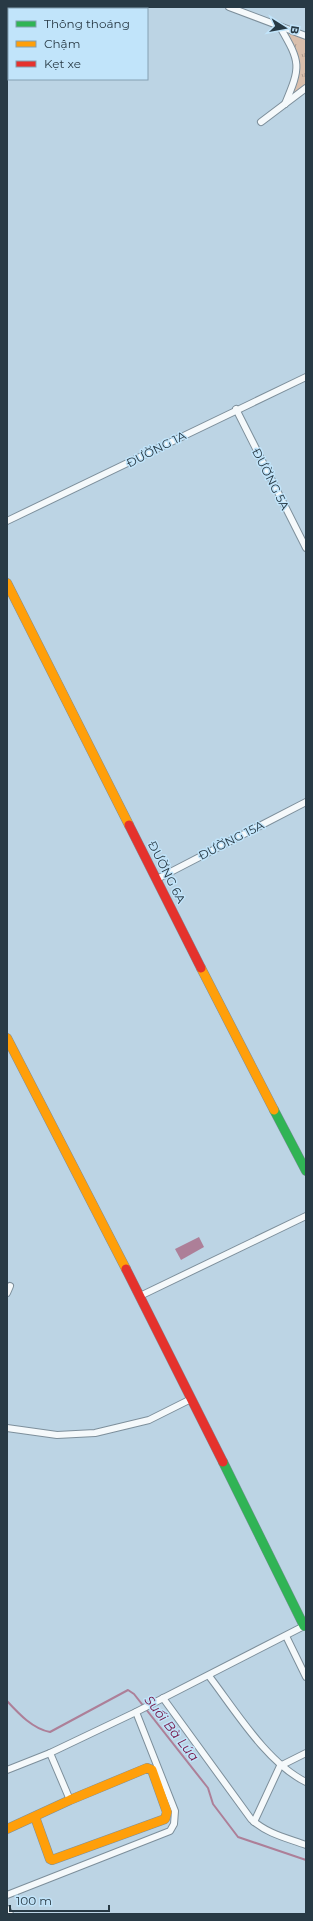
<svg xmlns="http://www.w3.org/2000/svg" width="313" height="1921" font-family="Montserrat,sans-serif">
	<defs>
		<pattern id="grass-tufts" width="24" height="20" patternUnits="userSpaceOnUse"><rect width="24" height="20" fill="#d9bfac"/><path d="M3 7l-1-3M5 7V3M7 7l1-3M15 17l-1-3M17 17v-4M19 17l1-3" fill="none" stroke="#b09c8e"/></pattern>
	</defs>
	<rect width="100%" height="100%" fill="#bcd4e4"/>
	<path fill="url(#grass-tufts)" d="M285,32L306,38V86L291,97C303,68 302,58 285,32Z"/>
	<polygon fill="#ad7f98" points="199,1237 204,1247 181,1260 175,1249"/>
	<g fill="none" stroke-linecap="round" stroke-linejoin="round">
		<path stroke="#ad7f98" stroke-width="2" d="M7,1701C19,1714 33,1729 50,1732L128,1690L134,1694L208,1788L213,1804L238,1837L306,1860"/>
		<g stroke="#7d8f9b" stroke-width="8">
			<g id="street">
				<polyline points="229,7 306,36"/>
				<path d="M280,27C301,63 301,66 285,104"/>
				<polyline points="261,122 306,88"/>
				<polyline points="236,409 306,548"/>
				<polyline points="7,521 306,377"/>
				<polyline points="157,879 306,802"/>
				<polyline points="7,1293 10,1286"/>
				<polyline points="140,1296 306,1216"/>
				<polyline points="7,1428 57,1435 95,1433 149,1420 191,1399"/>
				<polyline points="286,1636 306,1677"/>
				<path d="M209,1676C235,1710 267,1763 306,1782"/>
				<path d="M163,1698L251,1819C267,1834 287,1838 306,1845"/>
				<polyline points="50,1753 70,1800"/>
				<polyline points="7,1770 50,1753 136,1712 306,1625"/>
				<polyline points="254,1822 280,1766 306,1753"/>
				<polyline points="7,1895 170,1831 174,1824 175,1811 136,1712"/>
				<polyline points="7,1909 10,1914"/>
			</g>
		</g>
		<g stroke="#7d8f9b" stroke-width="10">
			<g id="fast">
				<polyline points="274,1110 306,1171"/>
				<polyline points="223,1462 304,1626"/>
			</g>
		</g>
		<g stroke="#7d8f9b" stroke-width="10">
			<g id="slow">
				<polyline points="7,583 129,825"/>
				<polyline points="201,968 274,1110"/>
				<polyline points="7,1038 126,1269"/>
				<polyline points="7,1829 70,1800 147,1768 152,1770 167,1812 165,1819 52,1860 50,1859 35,1817"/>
			</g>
		</g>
		<g stroke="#7d8f9b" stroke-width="10">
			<g id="jam">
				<polyline points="129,825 201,968"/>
				<polyline points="126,1269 223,1462"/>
			</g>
		</g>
		<use href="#street" stroke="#f5f9fb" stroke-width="6"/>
		<use href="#fast" stroke="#30b455" stroke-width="9"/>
		<use href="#slow" stroke="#ff9f0a" stroke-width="9"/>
		<use href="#jam" stroke="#e5322d" stroke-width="9"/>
	</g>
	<g text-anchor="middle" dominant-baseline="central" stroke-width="3" stroke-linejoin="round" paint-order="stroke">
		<g font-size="12" fill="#283a45" stroke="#c1e4fa">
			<text transform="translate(156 449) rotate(-27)">ĐƯỜNG 1A</text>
			<text transform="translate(271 479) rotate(63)">ĐƯỜNG 5A</text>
			<text transform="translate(231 840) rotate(-27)">ĐƯỜNG 15A</text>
			<text transform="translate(167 872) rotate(63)">ĐƯỜNG 6A</text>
		</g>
		<g font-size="13" font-style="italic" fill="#771546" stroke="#c1e4fa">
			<text transform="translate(172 1728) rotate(52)">Suối Bà Lúa</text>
		</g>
	</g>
	<rect width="313" height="1921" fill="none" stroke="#283a45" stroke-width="16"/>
	<rect x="8" y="8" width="140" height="72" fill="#c1e4fa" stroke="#84a0b2"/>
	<rect x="16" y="21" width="20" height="6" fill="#30b455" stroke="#84a0b2"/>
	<text x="44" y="28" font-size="12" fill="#283a45">Thông thoáng</text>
	<rect x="16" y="41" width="20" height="6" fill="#ff9f0a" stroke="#84a0b2"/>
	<text x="44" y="48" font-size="12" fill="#283a45">Chậm</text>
	<rect x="16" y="61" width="20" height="6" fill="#e5322d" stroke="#84a0b2"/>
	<text x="44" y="68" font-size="12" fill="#283a45">Kẹt xe</text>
	<g transform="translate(285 28) rotate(101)" stroke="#c1e4fa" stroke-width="3" paint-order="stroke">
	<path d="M0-3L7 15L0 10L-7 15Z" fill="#283a45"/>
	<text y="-6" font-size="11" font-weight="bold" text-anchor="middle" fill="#283a45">B</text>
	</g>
	<path d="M10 1905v6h99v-6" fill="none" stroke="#283a45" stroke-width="2"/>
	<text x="16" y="1905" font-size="12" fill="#283a45" stroke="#c1e4fa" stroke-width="3" paint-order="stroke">100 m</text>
</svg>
